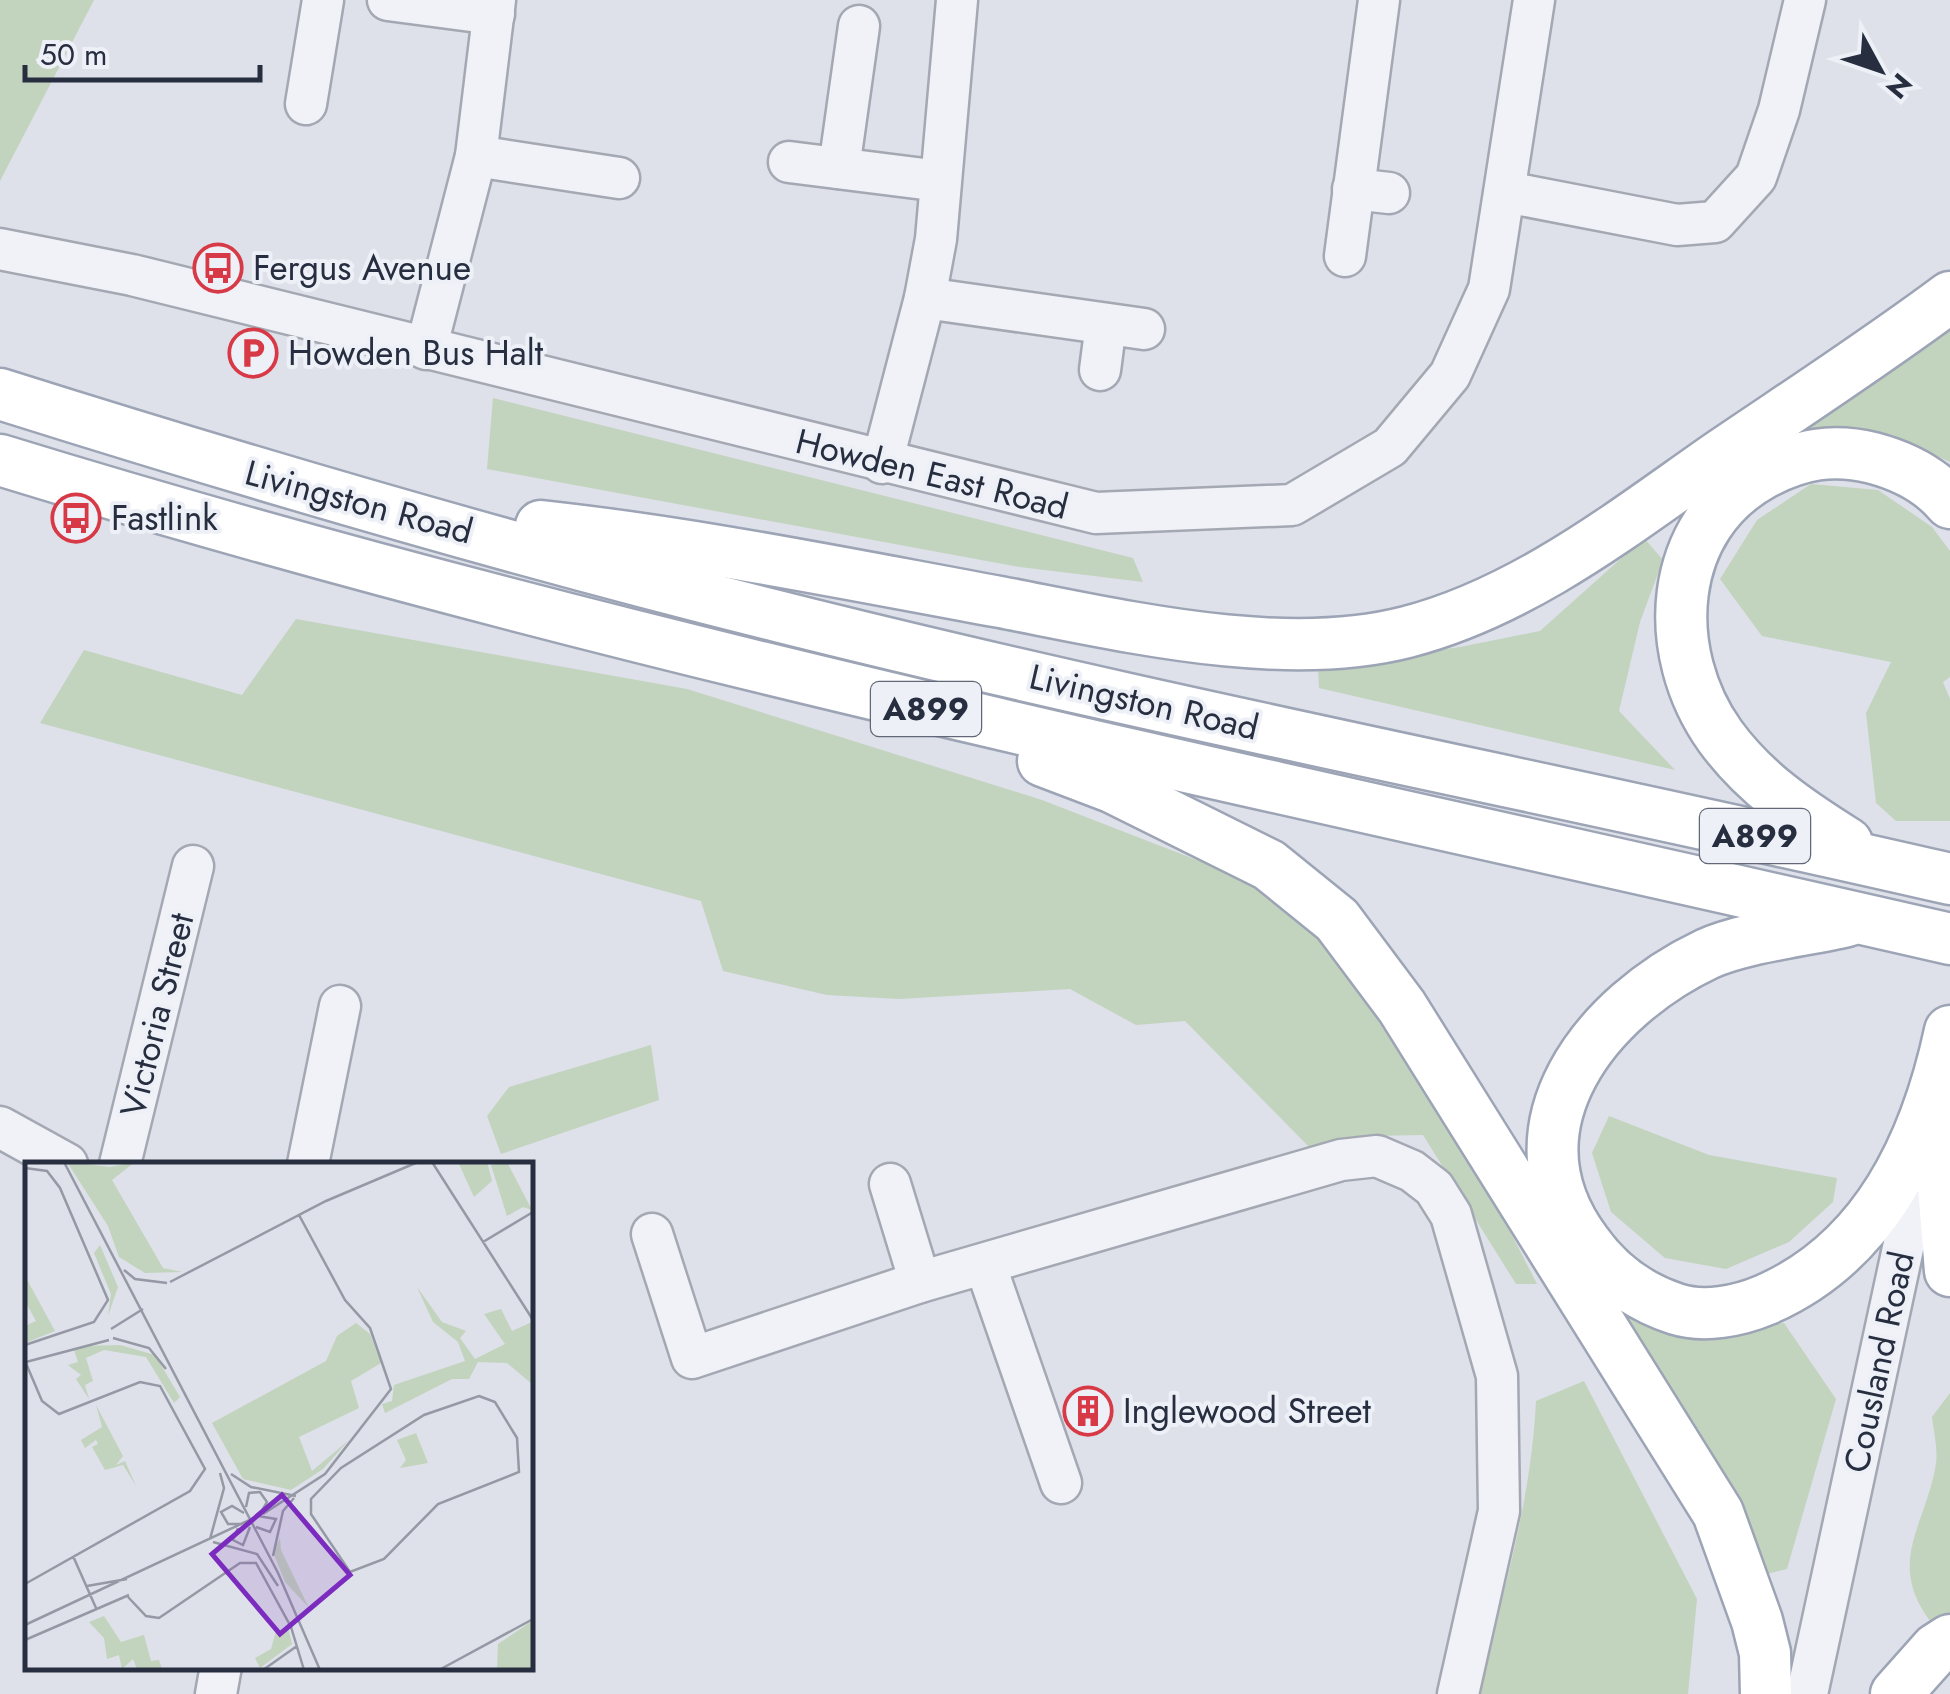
<svg xmlns="http://www.w3.org/2000/svg" width="1950" height="1694" font-family="Jost,sans-serif">
	<rect width="100%" height="100%" fill="#dee1e9"/>
	<g fill="#c2d3be">
		<polygon points="0,0 94,0 0,181"/>
		<polygon points="1950,328 1950,462 1890,434 1811,430 1806,420"/>
		<polygon points="493,398 1133,558 1143,582 1020,567 487,469"/>
		<polygon points="1811,484 1878,490 1932,527 1950,551 1950,677 1943,682 1950,699 1950,821 1896,821 1876,803 1866,713 1891,662 1762,636 1720,579 1757,520"/>
		<polygon points="1644,538 1663,560 1640,622 1619,711 1675,770 1319,688 1318,666 1460,647 1540,631"/>
		<polygon points="296,619 687,689 1042,800 1256,883 1332,944 1413,1043 1537,1284 1516,1284 1423,1135 1366,1136 1316,1154 1185,1021 1136,1025 1070,989 899,999 827,995 723,971 701,901 40,723 84,650 242,695"/>
		<polygon points="651,1045 659,1100 501,1154 487,1116 509,1087"/>
		<polygon points="1609,1116 1709,1155 1837,1178 1833,1202 1789,1242 1726,1269 1665,1258 1611,1212 1592,1153"/>
		<polygon points="1636,1304 1688,1331 1784,1323 1836,1399 1787,1569 1762,1575 1621,1316"/>
		<path d="M1584,1381L1697,1599L1688,1694H1476C1503,1597 1531,1502 1536,1401Z"/>
		<path d="M1950,1393V1616L1934,1626C1884,1563 1925,1529 1936,1464C1938,1450 1934,1432 1932,1417Z"/>
	</g>
	<g fill="none" stroke-linecap="round" stroke-linejoin="round">
		<g stroke="#a3a8b3" stroke-width="45">
			<g id="minor">
				<polyline points="388,0 494,14"/>
				<polyline points="306,104 323,0"/>
				<polyline points="476,156 619,178"/>
				<polyline points="789,162 940,181"/>
				<polyline points="839,168 859,26"/>
				<polyline points="1353,189 1389,193"/>
				<polyline points="1506,192 1677,225 1715,222 1756,177 1779,110 1805,0"/>
				<polyline points="0,249 132,275 1096,513 1292,505 1390,447 1450,375 1489,289 1534,0"/>
				<polyline points="1345,256 1379,0"/>
				<polyline points="925,298 1144,329"/>
				<polyline points="426,349 476,156 495,0"/>
				<polyline points="1100,370 1106,324"/>
				<polyline points="882,463 925,298 936,239 957,0"/>
				<polyline points="0,1127 67,1164"/>
				<polyline points="120,1164 193,866"/>
				<polyline points="308,1164 340,1006"/>
				<polyline points="890,1184 920,1282"/>
				<polyline points="652,1234 692,1358 920,1282 1341,1160 1377,1156 1412,1171 1434,1188 1451,1215 1497,1376 1499,1511 1458,1694"/>
				<polyline points="985,1264 1061,1483"/>
				<polyline points="216,1694 221,1666"/>
				<polyline points="1807,1694 1925,1146"/>
			</g>
		</g>
		<g stroke="#9ca4b5" stroke-width="55">
			<g id="major">
				<path d="M0,394C257,475 516,551 777,616C1166,714 1560,789 1950,879"/>
				<path d="M0,460C640,657 1297,789 1950,939"/>
				<path d="M541,526C696,543 847,574 1000,602C1125,626 1283,664 1407,632C1523,602 1622,524 1718,457C1796,404 1875,353 1950,297"/>
				<polyline points="1043,761 1114,788 1269,865 1337,920 1402,1007 1718,1513 1757,1621 1765,1653 1766,1694"/>
				<path d="M1847,843C1799,813 1754,783 1720,736C1660,652 1666,526 1764,473C1801,454 1832,448 1873,458C1903,466 1930,479 1950,503"/>
				<path d="M1847,921C1806,931 1744,937 1707,954C1597,1006 1499,1127 1586,1243C1608,1274 1639,1297 1676,1309C1704,1318 1739,1311 1765,1300C1876,1252 1926,1143 1950,1031"/>
				<polyline points="1936,1103 1950,1271"/>
				<polyline points="1896,1694 1936,1649 1950,1640"/>
			</g>
		</g>
		<use href="#minor" stroke="#f1f2f7" stroke-width="40"/>
		<use href="#major" stroke="#fff" stroke-width="50"/>
	</g>
	<defs>
		<g id="bus-ring" transform="scale(2.5)"><circle r="9.5" fill="#edf0f6" stroke="#d73a46" stroke-width="1.5"/><path d="M-5-6H5V4H4V6H2V4H-2V6H-4V4H-5ZM-3.5-4V0h7V-4ZM-3.5 1.2v1.5H-2V1.2ZM2 1.2v1.5H3.5V1.2Z" fill="#d73a46"/></g>
		<g id="parking-ring" transform="scale(2.5)"><circle r="9.5" fill="#edf0f6" stroke="#d73a46" stroke-width="1.5"/><path d="M-3.5-5.5H1a3.5 3.5 0 0 1 0 7H-1V5.5H-3.5ZM-1-3.4V-.6H.8a1.4 1.4 0 0 0 0-2.8Z" fill="#d73a46"/></g>
		<g id="building-ring" transform="scale(2.5)"><circle r="9.5" fill="#edf0f6" stroke="#d73a46" stroke-width="1.5"/><path d="M-4-6H4V6H1V3H-1V6H-4ZM-2.5-4.3h1.7v1.8h-1.7ZM.8-4.3h1.7v1.8H.8ZM-2.5-1h1.7V.8h-1.7ZM.8-1h1.7V.8H.8Z" fill="#d73a46"/></g>
	</defs>
	<g fill-rule="evenodd">
		<use href="#bus-ring" x="218" y="268"/>
		<use href="#parking-ring" x="253" y="353"/>
		<use href="#bus-ring" x="76" y="518"/>
		<use href="#building-ring" x="1088" y="1411"/>
	</g>
	<g text-anchor="middle" dominant-baseline="central" stroke-width="8" stroke-linejoin="round" paint-order="stroke">
		<g fill="#edf0f6" stroke="#626877" stroke-width="2.5">
			<rect x="871" y="682" width="110" height="54" rx="8"/>
			<rect x="1700" y="809" width="110" height="54" rx="8"/>
		</g>
		<g font-size="32" font-weight="bold" fill="#262e40">
			<text x="926" y="709">A899</text>
			<text x="1755" y="836">A899</text>
		</g>
		<g font-size="35" fill="#262e40" stroke="#edf0f6" text-anchor="start">
			<text x="253" y="268">Fergus Avenue</text>
			<text x="288" y="353">Howden Bus Halt</text>
			<text x="111" y="518">Fastlink</text>
			<text x="1123" y="1411">Inglewood Street</text>
		</g>
		<g font-size="35" fill="#262e40" stroke="#edf0f6">
			<text transform="translate(932 474) rotate(14)">Howden East Road</text>
			<text transform="translate(359 502) rotate(15)">Livingston Road</text>
			<text transform="translate(1144 702) rotate(13)">Livingston Road</text>
			<text transform="translate(157 1015) rotate(-76)">Victoria Street</text>
			<text transform="translate(1879 1362) rotate(-78)">Cousland Road</text>
		</g>
	</g>
	<g transform="translate(25 1162)">
		<rect width="508" height="508" fill="#dee1e9"/>
		<path d="M42,0L85,5L110,0L87,18L138,106L157,110L120,111L94,95L83,64ZM462,0L467,19L449,35L434,2ZM482,0L507,48L498,45L482,54L466,3ZM75,83L93,125L83,154L86,132L69,91ZM0,114L30,169L0,181V164L11,159L0,139ZM392,125L417,160L441,169L435,176L450,197L480,182L459,152L476,147L487,169L507,160V222L482,201L453,200L444,217H427L360,251L357,242L367,239L369,223L440,199L433,180L408,160ZM331,161L345,172L356,201L326,219L334,246L274,275L287,309L324,278L298,307L266,328L218,317L187,261L301,199L312,174ZM61,184L95,183L130,193L155,235L149,241L121,195L79,188L61,196L68,219L60,223L64,237L51,217L56,213L43,203L53,200L49,188ZM71,243L98,294L91,303L100,299L111,324L98,303L80,308L67,285L73,282L71,278L60,286L56,278L77,265ZM391,271L403,301L375,306L381,298L372,278ZM255,376L256,388L284,446L260,420L248,390ZM79,454L96,480L119,473L126,499L134,498L137,507H112L108,497L97,507L94,493L82,497L79,476L64,460ZM507,459V507L472,508L473,482ZM263,466L267,482L235,506L230,496L246,487L251,469Z" fill="#c2d3be"/>
		<path fill="none" stroke="#9499a5" stroke-width="2.5" d="M39,0L253,411L295,508M407,0L508,158M0,6L22,9L35,26L83,138L69,160L0,183M458,80L508,50M99,108L110,117L142,121M145,120L301,39L393,0M86,167L118,147M88,176L124,186L141,207M0,199L17,239L34,252L115,220L135,224L180,307L165,329L0,422M1,200L84,178M454,234L470,240L492,276L494,310L413,342L359,397L325,410L286,352V337L316,306L399,253ZM206,312L226,325L271,334M221,345L224,331L235,330L242,340L235,352M238,352L300,312L366,227L345,166L320,138L274,53M217,362H203L196,350L207,344L219,351M213,366L208,378L218,383L225,365M185,377L199,326L195,311M188,380L232,392L253,424M48,394L71,446M248,394L258,349L269,336M62,424L102,417M103,435L121,454L134,456L215,401H231L266,465L279,508M0,463L233,354L251,357L245,370L231,365M0,478L104,433M238,508L272,484M414,508L508,457"/>
		<path fill="#7b2cbf" fill-opacity="0.15" stroke="#7b2cbf" stroke-width="5" d="M257,333L325,413L255,472L187,392Z"/>
		<rect width="508" height="508" fill="none" stroke="#262e40" stroke-width="5"/>
	</g>
	<g transform="translate(1880 70) rotate(130)" stroke="#edf0f6" stroke-width="8" paint-order="stroke">
	<path d="M0-8L18 38L0 25L-18 38Z" fill="#262e40"/>
	<text y="-15" font-size="28" font-weight="bold" text-anchor="middle" fill="#262e40">N</text>
	</g>
	<path d="M25 65v15h235v-15" fill="none" stroke="#262e40" stroke-width="5"/>
	<text x="40" y="65" font-size="30" fill="#262e40" stroke="#edf0f6" stroke-width="8" paint-order="stroke">50 m</text>
</svg>
